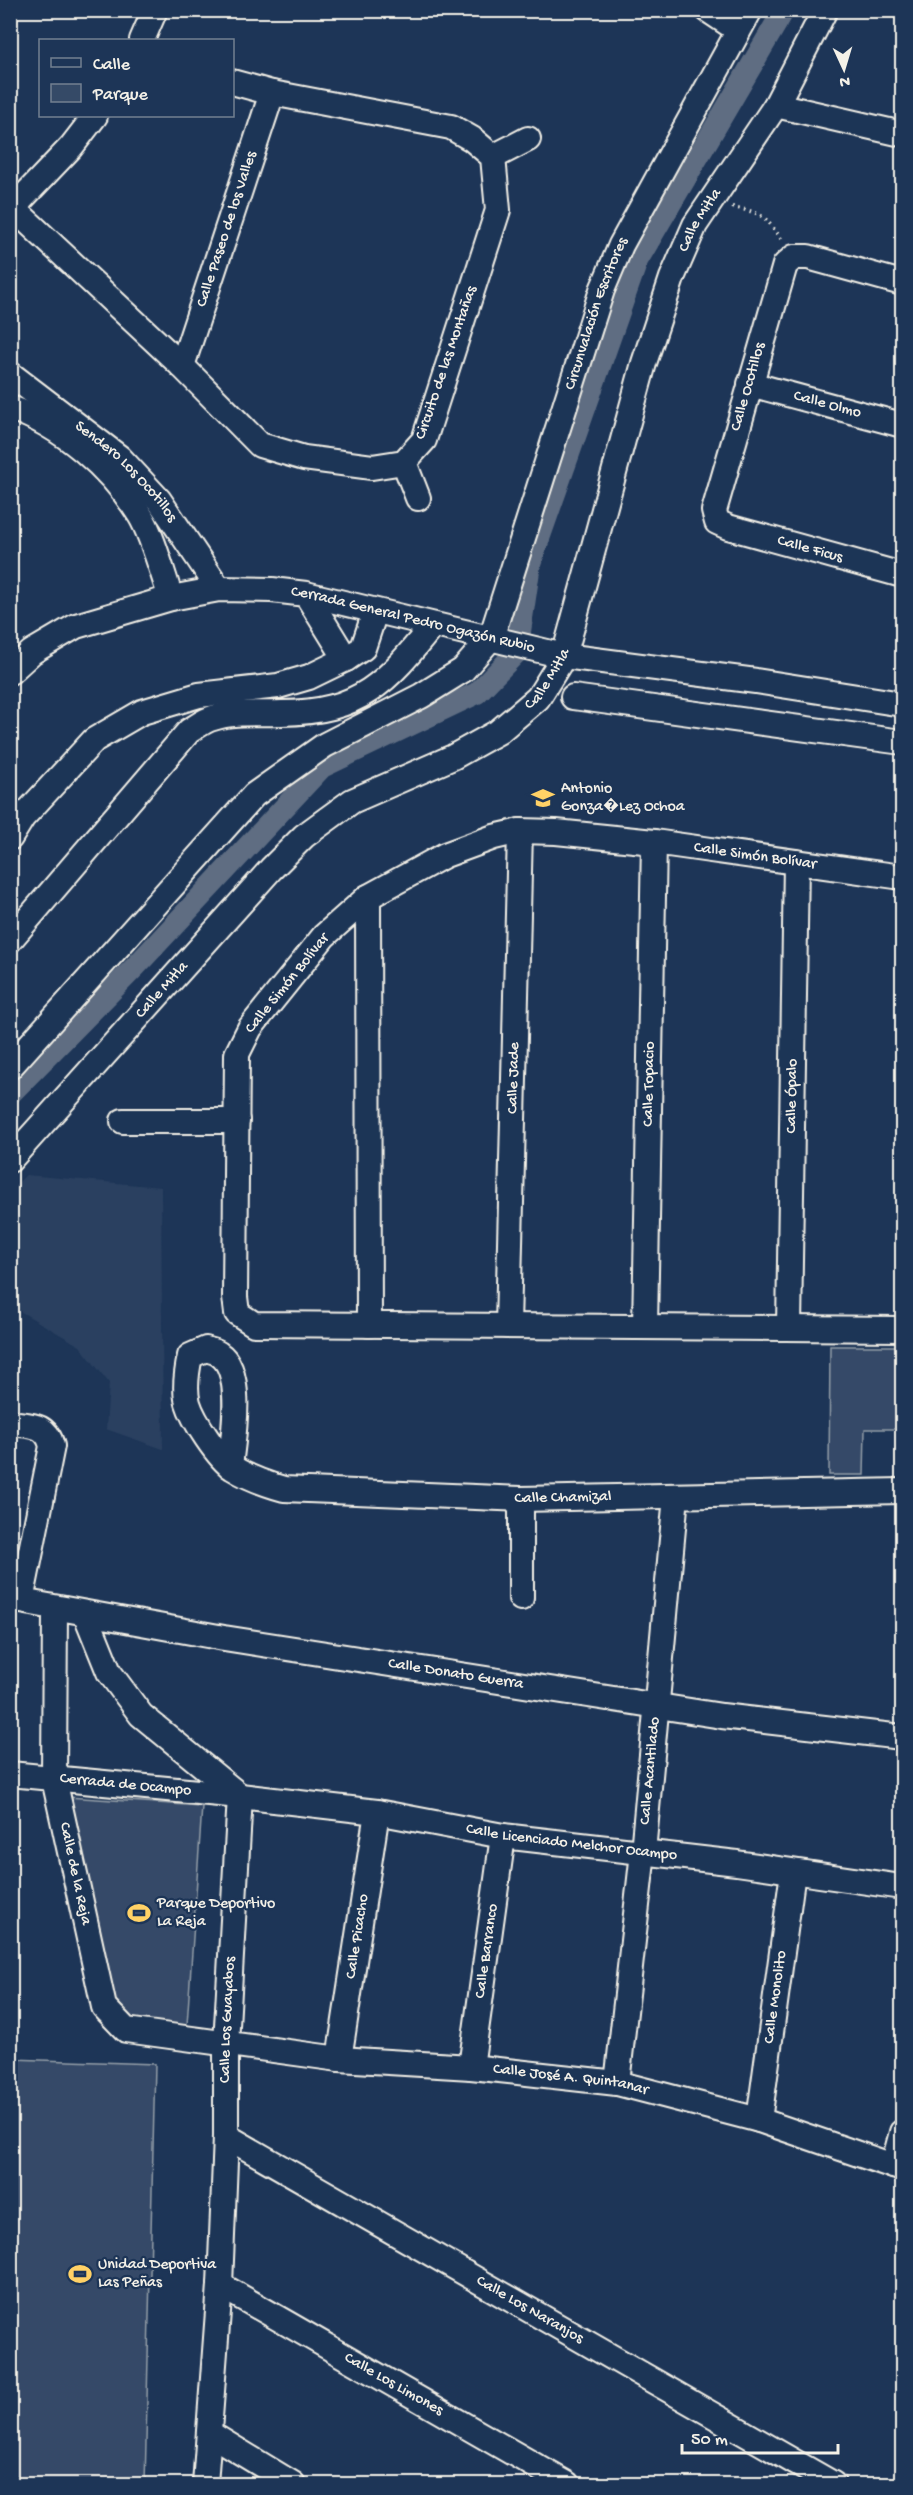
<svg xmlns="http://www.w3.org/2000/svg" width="913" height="2495" font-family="'Gochi Hand',sans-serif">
	<rect width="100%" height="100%" fill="#1d3557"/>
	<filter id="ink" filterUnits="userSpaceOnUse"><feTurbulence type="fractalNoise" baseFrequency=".0167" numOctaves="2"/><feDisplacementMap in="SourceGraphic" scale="12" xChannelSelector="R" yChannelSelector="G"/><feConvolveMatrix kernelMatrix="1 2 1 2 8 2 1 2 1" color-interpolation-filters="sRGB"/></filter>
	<g filter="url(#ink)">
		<polygon fill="#2a4060" points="26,1175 161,1187 163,1449 106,1429 109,1383 80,1346 11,1306 11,1190"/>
		<g fill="#354a67" stroke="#949ea8" stroke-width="1.5">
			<polygon points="830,1346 902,1346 902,1429 865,1429 864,1475 829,1475"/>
			<polygon points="52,1796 202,1806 187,2025 110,2020"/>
			<polygon points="11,2059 155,2064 145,2484 11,2484"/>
		</g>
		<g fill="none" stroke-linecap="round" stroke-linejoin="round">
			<polyline stroke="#5e6d82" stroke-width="22" points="10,1094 136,966 322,767 477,693 517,652 530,564 637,261 784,10"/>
			<g stroke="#f4f1e8" stroke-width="28">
				<g id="minor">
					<polyline points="708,10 738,30"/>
					<polyline points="142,40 155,10"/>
					<polyline points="776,105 902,134"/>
					<polyline points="493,157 528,139"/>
					<polyline points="13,208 182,366 260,445 304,458 372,467 404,462 424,440 498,210 493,157 472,139 451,127 272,93 232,82"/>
					<polyline points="10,211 71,147 95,116"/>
					<path id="s1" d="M902,283L808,257H794L785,265L714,511L717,522L728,527L902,575"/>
					<path id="s2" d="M182,366L272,93"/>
					<path id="s3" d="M10,374L120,458L159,500L219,589"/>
					<path id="s4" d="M750,384L902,425"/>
					<path d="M10,408C62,425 111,469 140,515C152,534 163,575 171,598"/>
					<polyline points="404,462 418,498"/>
					<polyline points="306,594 346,659"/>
					<path id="s5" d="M10,672L32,652L76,626L171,598L219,589L272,590L306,594L564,656L756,681L902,704"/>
					<polyline points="573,697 902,742"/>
					<polyline points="10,838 23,817 94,740 142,712 199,695 278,686 309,677 346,659 363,648 375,612"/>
					<polyline points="902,877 654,842 556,832 520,831 494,837 445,855 368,897 324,936 250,1028 237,1054 235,1297 237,1313 254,1324 902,1329"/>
					<polyline points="368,897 369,1325"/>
					<path d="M10,940L189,731C196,727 205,720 213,718C234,711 260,714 282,713C361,712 386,683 433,625"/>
					<path id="s6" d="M10,1067L254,795L325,745L421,696L463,670L491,638L602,290L621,245L750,10"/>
					<polyline points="123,1121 237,1121"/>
					<path id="s7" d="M10,1160L271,869L304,836L352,801L453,757L498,732L538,698L564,656L644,363L672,278L695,225L776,105L825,10"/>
					<path id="s8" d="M508,1326L520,831"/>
					<path id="s9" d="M645,1327L654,842"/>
					<path id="s10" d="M789,1328L796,862"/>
					<path d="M10,1423C31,1426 46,1423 52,1446L21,1601"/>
					<path id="s11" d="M230,1466C233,1440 245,1371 219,1354C216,1351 210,1351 206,1349L190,1356C187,1370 184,1389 188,1403C193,1420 218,1458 233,1468C249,1478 266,1484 284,1489L521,1499L902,1491"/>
					<polyline points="521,1499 521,1598"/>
					<path id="s12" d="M10,1599L224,1638L722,1716L902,1737"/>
					<path id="s13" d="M55,1608L54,1779L104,2007L126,2030L339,2059L471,2067L617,2083L759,2120L902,2169"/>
					<polyline points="86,1615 109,1672 141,1715 240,1796"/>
					<path id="s14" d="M10,1774L240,1796L377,1812L503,1836L737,1863L902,1887"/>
					<path id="s15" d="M339,2059L377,1812"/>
					<path id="s16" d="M471,2067L503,1836"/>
					<path id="s17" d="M617,2083L643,1852L676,1496"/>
					<path id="s18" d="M759,2120L793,1872"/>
					<path id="s19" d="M226,2136L833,2484"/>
					<polyline points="893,2166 902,2132"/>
					<path id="s20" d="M220,2285L567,2484"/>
					<polyline points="209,2433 293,2484"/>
					<path id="s21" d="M205,2484L220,2285L226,2136V2044L240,1796"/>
				</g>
			</g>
			<path stroke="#f4f1e8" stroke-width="4" stroke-dasharray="1.5 4.5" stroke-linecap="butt" d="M732,207C763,213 764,215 782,240"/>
			<use href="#minor" stroke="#1d3557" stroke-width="24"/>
		</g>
	</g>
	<defs>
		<g id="school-bare" transform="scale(1.8)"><path d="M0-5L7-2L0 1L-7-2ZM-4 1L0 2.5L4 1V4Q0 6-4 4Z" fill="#ffd166" stroke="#1d3557" stroke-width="2.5" paint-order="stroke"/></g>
		<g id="stadium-bare" transform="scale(1.8)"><path d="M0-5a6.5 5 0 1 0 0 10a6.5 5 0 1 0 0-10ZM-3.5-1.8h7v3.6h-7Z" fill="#ffd166" stroke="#1d3557" stroke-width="2.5" paint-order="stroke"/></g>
	</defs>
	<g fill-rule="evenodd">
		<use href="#school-bare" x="543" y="798"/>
		<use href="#stadium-bare" x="139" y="1913"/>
		<use href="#stadium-bare" x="80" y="2274"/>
	</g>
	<g text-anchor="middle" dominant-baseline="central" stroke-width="4.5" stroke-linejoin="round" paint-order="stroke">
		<g font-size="16" fill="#f4f1e8" stroke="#1d3557">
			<text stroke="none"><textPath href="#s7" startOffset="1218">Calle Mitla</textPath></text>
			<text stroke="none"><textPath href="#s2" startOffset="144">Calle Paseo de los Valles</textPath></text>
			<text stroke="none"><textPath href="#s6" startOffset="993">Circunvalación Escritores</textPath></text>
			<text transform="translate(447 363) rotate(-71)">Circuito de las Montañas</text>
			<text transform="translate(749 387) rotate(-74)">Calle Ocotillos</text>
			<text stroke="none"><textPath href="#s4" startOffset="80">Calle Olmo</textPath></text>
			<text stroke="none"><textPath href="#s3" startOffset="152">Sendero Los Ocotillos</textPath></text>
			<text stroke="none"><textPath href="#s1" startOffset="488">Calle Ficus</textPath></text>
			<text stroke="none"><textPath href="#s5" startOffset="426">Cerrada General Pedro Ogazón Rubio</textPath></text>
			<text stroke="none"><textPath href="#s7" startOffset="732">Calle Mitla</textPath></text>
			<text transform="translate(755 857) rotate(8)">Calle Simón Bolívar</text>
			<text transform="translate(288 984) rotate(-51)">Calle Simón Bolívar</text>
			<text stroke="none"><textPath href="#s7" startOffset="228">Calle Mitla</textPath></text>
			<text stroke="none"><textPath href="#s8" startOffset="248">Calle Jade</textPath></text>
			<text stroke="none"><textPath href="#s9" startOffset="243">Calle Topacio</textPath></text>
			<text stroke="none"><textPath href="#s10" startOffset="232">Calle Ópalo</textPath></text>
			<text stroke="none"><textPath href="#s11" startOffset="610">Calle Chamizal</textPath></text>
			<text stroke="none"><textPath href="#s12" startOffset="452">Calle Donato Guerra</textPath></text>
			<text stroke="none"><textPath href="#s17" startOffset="314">Calle Acantilado</textPath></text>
			<text stroke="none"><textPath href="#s14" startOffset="116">Cerrada de Ocampo</textPath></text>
			<text stroke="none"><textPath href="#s14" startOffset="566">Calle Licenciado Melchor Ocampo</textPath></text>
			<text stroke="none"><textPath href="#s13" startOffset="268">Calle de la Reja</textPath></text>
			<text stroke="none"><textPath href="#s15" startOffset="124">Calle Picacho</textPath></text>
			<text stroke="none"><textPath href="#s16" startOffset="117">Calle Barranco</textPath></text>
			<text stroke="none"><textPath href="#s18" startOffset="124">Calle Monolito</textPath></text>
			<text stroke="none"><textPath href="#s21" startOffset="465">Calle Los Guayabos</textPath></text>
			<text stroke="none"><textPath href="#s13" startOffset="884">Calle José A. Quintanar</textPath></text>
			<text stroke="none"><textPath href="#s19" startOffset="350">Calle Los Naranjos</textPath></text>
			<text stroke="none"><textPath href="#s20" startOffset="200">Calle Los Limones</textPath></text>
		</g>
		<g font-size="16" fill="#f4f1e8" stroke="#1d3557" text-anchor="start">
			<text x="561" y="789">Antonio<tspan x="561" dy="18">Gonza�Lez Ochoa</tspan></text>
			<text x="157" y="1904">Parque Deportivo<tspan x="157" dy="18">La Reja</tspan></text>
			<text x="98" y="2265">Unidad Deportiva<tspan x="98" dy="18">Las Peñas</tspan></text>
		</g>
	</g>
	<rect width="913" height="2495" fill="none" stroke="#1d3557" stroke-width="36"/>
	<rect x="18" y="18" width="877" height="2459" fill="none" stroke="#f4f1e8" stroke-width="2" filter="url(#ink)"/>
	<rect x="39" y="39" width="195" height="78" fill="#1d3557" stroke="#738091" stroke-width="1.5"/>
	<rect x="51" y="58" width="30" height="9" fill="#1d3557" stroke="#738091" stroke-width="1.5"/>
	<text x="93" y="69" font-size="18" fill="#f4f1e8">Calle</text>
	<rect x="51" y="84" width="30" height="18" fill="#354a67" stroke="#738091" stroke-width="1.5"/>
	<text x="93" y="99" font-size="18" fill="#f4f1e8">Parque</text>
	<g transform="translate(844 69) rotate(176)" stroke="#1d3557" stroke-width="4.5" paint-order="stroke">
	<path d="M0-4.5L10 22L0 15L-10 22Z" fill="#f4f1e8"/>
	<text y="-9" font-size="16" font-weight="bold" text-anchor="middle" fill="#f4f1e8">N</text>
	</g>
	<path d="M682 2444v9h156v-9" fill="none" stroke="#f4f1e8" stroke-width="3"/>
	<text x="691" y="2444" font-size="18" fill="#f4f1e8" stroke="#1d3557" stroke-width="4.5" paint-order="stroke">50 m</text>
</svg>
